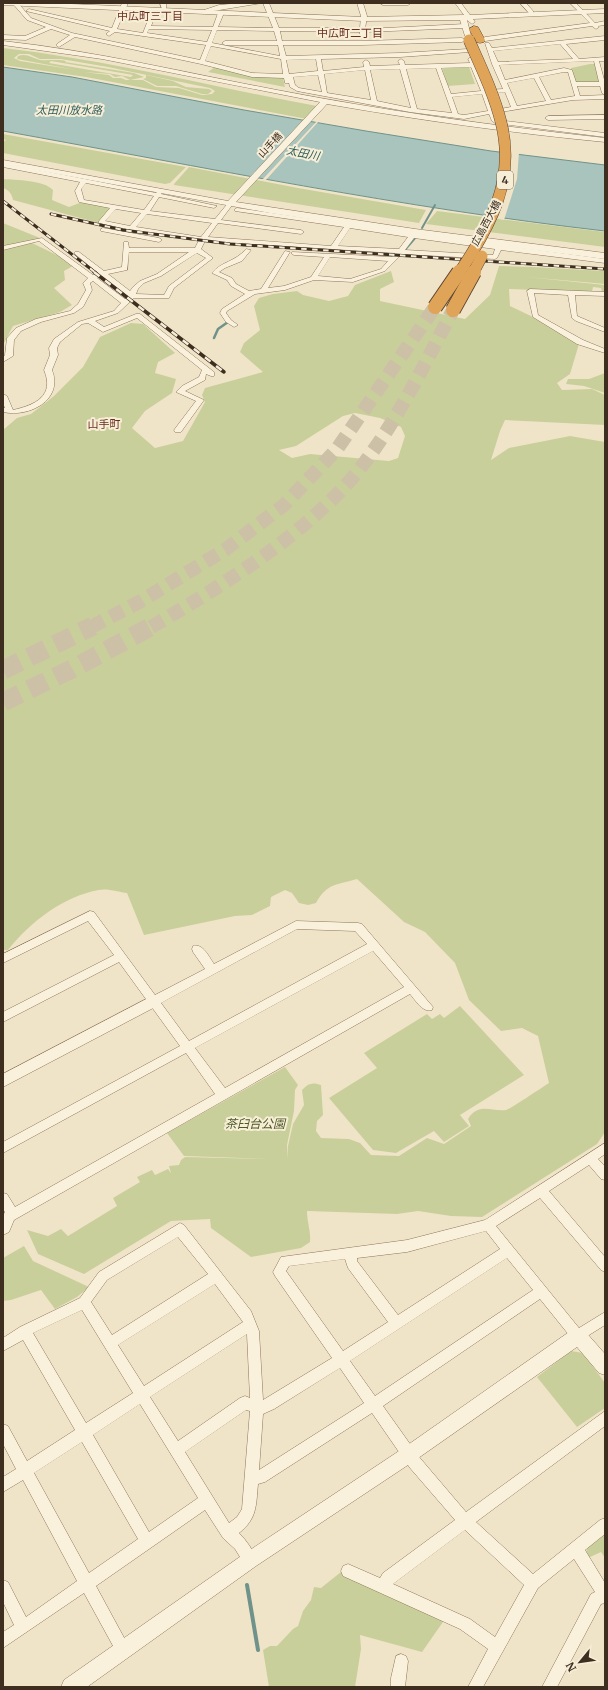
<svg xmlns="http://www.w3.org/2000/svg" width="608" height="1690" font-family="Merriweather,'Noto Sans JP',serif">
	<rect width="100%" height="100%" fill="#f0e4c8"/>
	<g fill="#c9cf9b" fill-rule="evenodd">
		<path d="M3,48C109,60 212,87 317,106L307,119L86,77L3,65ZM19,54H29L40,59H61L108,67L210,88L215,91L212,94L202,95L179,88L156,87L143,80H126L121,78H113L109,75L83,72L110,74L115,77L122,76L130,80L144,77L134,73L65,62L66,61C58,59 49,61 40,60C32,58 27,53 18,56L17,59L76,70L20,61L14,58ZM51,61L133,75L131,77L49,63Z"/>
		<polygon points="590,64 595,64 601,82 575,82 571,68"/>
		<polygon points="215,67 244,75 283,78 285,87 208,72"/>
		<polygon points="445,67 469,67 475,84 448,86 442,68"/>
		<polygon points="146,75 173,81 186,87 209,89 212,91 208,94 202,94 176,86 157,86 143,79 146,78"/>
		<polygon points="3,134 186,167 170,183 165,184 3,153 3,142 6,140 3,139"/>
		<polygon points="189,167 298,188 426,210 419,223 174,185 174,184"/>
		<path d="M3,179C16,180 44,180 53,190L52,200L69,207L82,202L112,208L99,223L13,200C12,194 9,190 3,188Z"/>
		<polygon points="437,211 605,232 605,247 426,224"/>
		<polygon points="3,223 40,238 3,247"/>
		<polygon points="32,243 65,259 73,266 64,271 65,280 54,288 72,305 60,312 13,326 3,345 3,250"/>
		<path d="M499,266L532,267L605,271V284L527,277L605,285V292H602L601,288L593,287L592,292L509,289L510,306L533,317L579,344L570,374L557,383L562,390L592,389L605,395V425L505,420L500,431L491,460L509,448L570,436L605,442V1132L597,1144L482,1217L451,1216L418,1211L397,1214L307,1211C307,1222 311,1231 310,1242L301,1248L251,1257L211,1228L210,1219L171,1221L84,1274L38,1254L27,1230L48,1236L61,1229L68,1236L117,1206L113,1198L140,1182L137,1177L152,1170L155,1175L168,1169L171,1173L169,1166L179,1165L181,1160L185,1157L269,1159L184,1156L167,1133L285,1067L298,1085L295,1090L294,1111L287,1145L288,1159V1146L293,1124L304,1105L302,1090C308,1083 313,1082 321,1085L323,1115L317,1121L316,1131L321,1138L349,1139L360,1143L371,1155L399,1156L427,1138L444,1144L471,1126L468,1119C479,1102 491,1112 506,1110C512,1108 541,1088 549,1083L538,1036L522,1028L501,1031L469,1000L455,963L425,932L404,922L357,879C337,885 327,883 316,903L308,905L299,903L292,893L285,890L271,897L270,906L252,915L235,916L144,935L127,893C119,892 107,888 99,890C64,896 30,922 8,950H3V430L17,418L31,414L54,396L83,367L100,337L131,323L143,324L175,353L158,362L155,373L176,379L172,393L145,411L132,428L155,448L183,441L205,402L202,395L205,388L263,372L240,352L244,343L260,330L254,306L259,298L273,294L297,291L303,295L329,301L348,296L355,285L391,271L394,282L380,289V301L465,319L490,295ZM355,413L380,418L401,427L405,436L398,458L389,461L310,454L292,458L279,450L296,446L343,416Z"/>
		<polygon points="605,373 605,393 584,386 566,384 568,379 589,379"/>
		<polygon points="460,1006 524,1075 460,1115 469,1126 444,1142 434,1131 396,1153 373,1150 329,1098 377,1068 364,1053 427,1014 432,1019 440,1014 444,1018"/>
		<polygon points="24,1246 33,1261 89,1287 77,1297 55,1309 41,1290 11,1300 3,1301 3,1258"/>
		<polygon points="571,1351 583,1353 605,1383 605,1408 577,1427 537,1377"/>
		<polygon points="605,1532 605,1558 601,1552 588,1558 586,1554 588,1546"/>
		<polygon points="341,1572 366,1585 445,1619 422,1652 360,1635 361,1649 355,1687 269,1687 263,1650 270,1646 277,1646 293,1629 298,1626 303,1611 311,1600 314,1587 321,1588"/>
	</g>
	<path fill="#a9c4bc" stroke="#6f938a" d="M3,67L72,77L244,110L366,131L491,151L605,165V231C403,208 203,167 3,131Z"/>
	<g fill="#f0e4c8">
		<polygon points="317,121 319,121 265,181 262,180"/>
		<polygon points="502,150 519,152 517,179 504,220 488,217 496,201"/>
	</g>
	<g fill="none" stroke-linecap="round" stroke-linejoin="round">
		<g stroke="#6f938a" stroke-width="2">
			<polyline points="422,228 435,205"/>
			<polyline points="404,251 416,237"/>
		</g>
		<polyline stroke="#6f938a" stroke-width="2.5" points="214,338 218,329 228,322"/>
		<polyline stroke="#6f938a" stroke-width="4" points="247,1585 258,1650"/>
		<g stroke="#ccc0a6" stroke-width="14" stroke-dasharray="14 8" stroke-linecap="butt">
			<polyline points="91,627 141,601 226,549 284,505 337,449 435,307"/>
			<path d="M151,627C219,588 308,533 358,471C397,422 424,365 453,310"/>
		</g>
		<g stroke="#ccc0a6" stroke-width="19" stroke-dasharray="19 10" stroke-linecap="butt">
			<polyline points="3,670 93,626"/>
			<polyline points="3,702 72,669 152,626"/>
		</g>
		<g stroke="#8d765c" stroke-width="1">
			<g id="minor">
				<path d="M14,3H18L31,18L72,33L200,60L206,45L115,32L109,36L106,34L110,31L26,11L29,9L112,28L122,3H128L117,29L143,33L152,10L155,8L158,10L151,26L213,27L218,13L221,11L224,13L218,27L273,28L263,3H269L279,28H360L361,16L357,3H363L367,16L365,29L465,24L468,26L465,28L365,32V36L362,38L359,36L360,32L280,31L282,41H362L462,38L465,40L462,42L362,45H283L286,56L400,53L468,49L471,51L470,52L400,57L321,59L323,71L364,67L363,62L366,60L369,62L370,66L400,65L398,61L401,59L404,61L405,65L470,63L468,59L471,57L474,59L486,90L503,89L492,64L485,43H489L492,48L605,36V40L566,44L579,59L605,57V61H599L605,83V95L602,93L600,86H577L580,96L605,95V99L573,100L495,113L497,120L605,133V137L495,123L492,121L489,114L464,119L410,112L297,91L290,87L289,83H285L284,78L252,77L201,64L75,37L59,47L57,46V44L70,35L51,29L26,40L3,39V35L25,36L46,27L27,20L14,5ZM149,29L212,30L207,42L147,33ZM217,30L274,31L277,41H225L222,43L225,45H278L280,56L212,43ZM560,44L573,59L498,62L493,51ZM211,46L281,59L283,74L252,73L205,61ZM316,59L318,71L289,74L286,60ZM594,61L599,82H576L572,70L564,68L505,80L499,65ZM471,67L481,91L451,94L441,68ZM436,68L452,113L417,109L406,69ZM400,69L411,108L377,101L370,70ZM365,70L371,100L327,93L324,74ZM564,72H568L575,96L551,100L539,77ZM318,75L322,92L299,88L295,85L293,77ZM534,78L546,101L517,106L507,83ZM505,92L511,107L494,110L487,94ZM482,94L488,111L464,115L458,114L452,97Z"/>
				<polygon points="160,3 166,3 166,9 162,9"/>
				<polygon points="243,3 262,3 207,12 204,10 219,5"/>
				<polygon points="380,3 411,3 408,5 383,5"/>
				<polygon points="520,3 526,3 533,11 533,13 529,13"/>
				<polygon points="570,3 576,3 595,23 605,21 605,25 598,26 599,27 596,29 592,26 485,41 482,39 485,37 590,23"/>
				<polygon points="605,115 605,119 548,120 545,118 548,116"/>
				<path d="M3,163L156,193L160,189L163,191L161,194L217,206L214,208L159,197L150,211L215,219L228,203L230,202L233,204L221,220L301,230L304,232L301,234L218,223L208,237L331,246L344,227L235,211V209L237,208L411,233L415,230L418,232L417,234L605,259V263L501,250L497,258L495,259L402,254L385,271L353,282L314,280L285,290L255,294L227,311L226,313L231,320L238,325L234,327L226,322L220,313L222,309L245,294L231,286L227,280L212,273C222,261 235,262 246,249L251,250L242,261L225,268L219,272L232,278L236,284L249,291L261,289L285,251L290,252L268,288L284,286L311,277L324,257L294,255L292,254V252L392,257L395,253L205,241L201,249L213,258L174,288L169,298H134L118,313L95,321L104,327L136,314H140L214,372V376H211L206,374L205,380L185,391L204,400L181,432H175L174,430L196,401L176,392L182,386L199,377L202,370L137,318L103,332L88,323L82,324L60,342L57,348L58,355L52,370C64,400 29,418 3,412V408H5L3,403V394L7,396L13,410C35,405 55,396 44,370L50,355L49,348L54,339L78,322L114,311L121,303L93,281L90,283L92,290L83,307L74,313L41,322L21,331L14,340L13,356L3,362V357L5,355L7,338L16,328L36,319L70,311L78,304L86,290L83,283L88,278L39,241L3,250V246L42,238L93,275L98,273L75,254V252H79L104,271L122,267L124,242H128L129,248H195L199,240L155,235L99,223V221L110,208L79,202L75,191L80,182L3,167ZM86,183L154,196L144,210L84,200L81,189ZM116,209L141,213L130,226L105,221ZM147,214L212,223L201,237L136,227ZM350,228L408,237L399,249L338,246ZM414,238L495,249L493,255L405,250ZM129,252H189L157,274L140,281L133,287L130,291L108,274L127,270ZM197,253L206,258L169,286L164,295L136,294L138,289L144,283L161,276ZM330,257L388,261L381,269L350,279L318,276ZM102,276L128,296L125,299L97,278Z"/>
				<polygon points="103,228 159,238 162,240 159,242 101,231 101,229"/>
				<polygon points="530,289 605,292 605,296 575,295 577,316 605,328 605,332 576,321 572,318 568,295 534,293 538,315 583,340 605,349 605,353 577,344 533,317 527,291"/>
				<path d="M90,911L94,912L155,995L205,969L193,952L192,949L193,946C203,943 209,957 214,964L296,921L358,923L362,924L433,1007L432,1010C423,1013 416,1001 410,994L14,1220L9,1232L3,1235V1216L5,1212L3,1209V1193L7,1194L15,1207L215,1094L186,1053L3,1153V1142L180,1046L119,962L3,1022V1012L114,955L88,921L3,963V954ZM297,929L355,931L367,944L189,1041L161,1003ZM373,951L404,987L225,1088L195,1048Z"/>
				<path d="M605,1143V1154L598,1159L605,1166V1180L601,1179L589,1165L549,1191L605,1257V1272L601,1270L540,1198L496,1226L579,1328L605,1312V1325L578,1342L573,1340L540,1299L383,1406L420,1458L466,1512L605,1411V1426L476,1522L533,1574L600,1520L605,1518V1534L585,1550L605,1583V1603L601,1604L557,1687H542L591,1594L595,1592L574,1559L538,1588L483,1687H468L488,1649L460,1629L343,1576L341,1571L343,1566L348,1564L380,1578L383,1573L455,1520L410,1468L372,1413L265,1482L258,1484C256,1506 257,1519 239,1533C247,1541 253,1550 257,1560L255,1565L250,1567L245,1565L235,1549L223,1538L205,1510L96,1586L128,1645L130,1650L128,1655L123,1657L118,1655L84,1593L3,1648V1632L14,1625L3,1602V1580L8,1582L26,1617L77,1581L23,1480L3,1492V1477L16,1469L3,1444V1424L8,1426L27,1461L75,1430L23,1340L3,1351V1338L20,1327L80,1298L99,1272L180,1223L184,1225L251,1311L259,1331L263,1400L332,1358L275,1276L273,1272L281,1257L407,1240L485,1220ZM486,1231L500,1249L398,1315L357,1261V1258L407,1252ZM178,1237L208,1274L112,1335L91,1302L107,1280ZM507,1258L533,1290L375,1396L350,1361ZM345,1259L348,1268L388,1322L343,1351L286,1271L289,1266ZM215,1284L243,1322L144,1386L118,1345ZM82,1310L133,1393L86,1423L33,1333ZM247,1334L250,1398L245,1396L240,1398L178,1441L150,1397ZM340,1368L364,1403L259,1470L263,1414L274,1409ZM140,1404L198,1498L149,1532L93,1435ZM246,1410L250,1411L242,1509L237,1517L229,1523L185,1452ZM82,1442L138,1539L89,1573L34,1473ZM465,1530L524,1585L495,1637L470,1619L393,1584Z"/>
				<polygon points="401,1654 406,1656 408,1661 405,1687 391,1687 391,1678 396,1656"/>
			</g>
		</g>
		<g stroke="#8d765c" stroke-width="1">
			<g id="tertiary">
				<polygon points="3,3 49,3 363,17 464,15 455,3 461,3 470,15 605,9 605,13 473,19 475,22 472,24 467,20 471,36 468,38 465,36 460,20 363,21 3,5"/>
				<path d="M3,41C96,51 186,73 277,90C386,111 495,126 605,138V142C512,133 419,120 327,104L236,202L415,229L605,253V259L415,235L270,213L3,164V160L228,201L320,102L102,59L3,45Z"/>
				<polygon points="154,995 159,997 161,1001 159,1005 3,1087 3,1074"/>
				<polygon points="578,1328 584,1330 605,1354 605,1375 599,1373 577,1347 414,1461 256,1566 87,1687 61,1687 64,1680 244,1554 402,1449 569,1332"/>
			</g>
		</g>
		<g stroke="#5b4430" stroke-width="1">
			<polygon id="motorway" points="474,26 478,27 485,40 484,42 480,43 476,42 469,29"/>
		</g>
		<use href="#minor" fill="#faf1dc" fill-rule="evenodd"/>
		<use href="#tertiary" fill="#faf1dc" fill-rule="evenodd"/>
		<use href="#motorway" fill="#e0a458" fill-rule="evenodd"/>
		<g stroke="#3d2e20" stroke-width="3">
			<g id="rail-far1">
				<polyline points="3,201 96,273"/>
				<polyline points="51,214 123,230 230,244 605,269"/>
			</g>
		</g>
		<g stroke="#3d2e20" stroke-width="3.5">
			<polyline id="rail" points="94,272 224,372"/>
		</g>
		<use href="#rail-far1" stroke="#f7eed8" stroke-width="2" stroke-dasharray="5.5" stroke-linecap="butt"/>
		<use href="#rail" stroke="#f7eed8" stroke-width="2.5" stroke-dasharray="7" stroke-linecap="butt"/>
		<g stroke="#5b4430" stroke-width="12" stroke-linecap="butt">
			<g id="motorway-bridge-far1">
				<path d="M459,273C490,227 516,180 501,122C494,94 481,67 469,40"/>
				<polyline points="473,273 482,256"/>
			</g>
		</g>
		<g stroke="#5b4430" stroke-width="16" stroke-linecap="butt">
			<g id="motorway-bridge">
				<polyline points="435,307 459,272"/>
				<polyline points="453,310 474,272"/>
			</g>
		</g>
		<use href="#motorway-bridge-far1" stroke="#e0a458" stroke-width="11"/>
		<use href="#motorway-bridge" stroke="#e0a458" stroke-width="14"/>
	</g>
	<g text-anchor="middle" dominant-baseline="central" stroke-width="4" stroke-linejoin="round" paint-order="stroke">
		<g font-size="10" fill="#3d2e20" stroke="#f7eed8">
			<text transform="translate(270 145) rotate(-47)">山手橋</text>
			<text transform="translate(486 223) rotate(-62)">広島西大橋</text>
		</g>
		<g font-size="11" fill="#6b2e1e" stroke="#f7eed8">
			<text x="150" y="16">中広町三丁目</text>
			<text x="350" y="33">中広町二丁目</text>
			<text x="104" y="424">山手町</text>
		</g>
		<g font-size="11" font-style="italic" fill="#2f5d5a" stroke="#f7eed8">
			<text x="69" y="110">太田川放水路</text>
			<text transform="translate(303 153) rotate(11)">太田川</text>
		</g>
		<rect fill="#f7eed8" stroke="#756857" stroke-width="1" x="497" y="171" width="16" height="18" rx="3"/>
		<g font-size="11" font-weight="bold" fill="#3d2e20">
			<text x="505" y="180">4</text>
		</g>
		<g font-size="12" font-style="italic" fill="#4d5a26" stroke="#f7eed8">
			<text x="255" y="1123">茶臼台公園</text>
		</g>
	</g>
	<rect width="608" height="1690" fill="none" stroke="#3d2e20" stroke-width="8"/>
	<g transform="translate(580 1662) rotate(241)" stroke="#f7eed8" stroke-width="3" paint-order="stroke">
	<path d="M0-3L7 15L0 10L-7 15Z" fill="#3d2e20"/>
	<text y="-6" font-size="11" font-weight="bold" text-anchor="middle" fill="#3d2e20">N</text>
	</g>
</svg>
